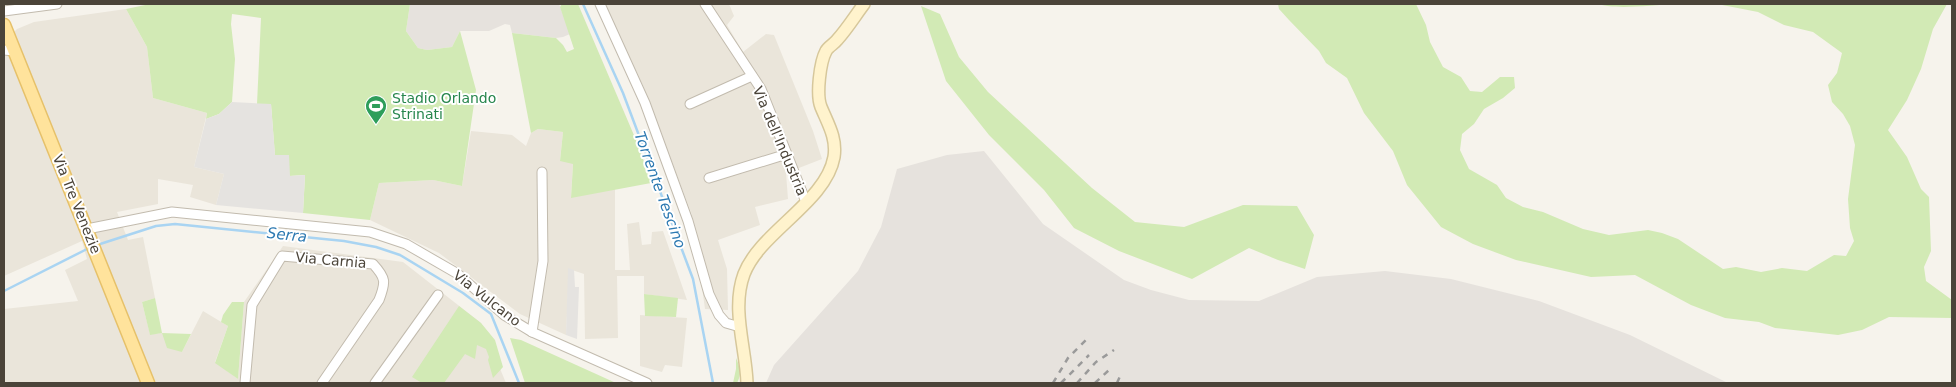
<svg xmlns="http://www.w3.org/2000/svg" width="1956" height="387" font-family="'DejaVu Sans',sans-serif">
	<rect width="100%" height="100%" fill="#f6f3ec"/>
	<g fill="#eae5da">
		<polygon points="605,4 729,4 734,16 727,25 743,52 766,34 774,35 813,131 822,159 786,173 788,199 755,207 760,225 718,240 727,269 728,310 705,309 692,215 643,86"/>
		<polygon points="126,9 147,47 153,98 207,113 194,167 224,174 216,205 190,197 193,185 158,179 158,204 117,212 128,240 143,237 155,298 142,302 150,334 162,333 182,352 203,311 228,326 215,362 238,379 244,302 283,246 403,262 481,323 506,383 4,383 4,309 78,301 65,270 87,259 82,241 4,276 4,42 17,29 34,22"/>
		<polygon points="538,129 563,132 560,160 573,163 571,197 615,189 615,270 630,270 627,224 639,222 642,245 651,244 652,232 663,231 687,300 644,294 644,276 617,276 618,338 585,339 584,274 569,269 566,335 520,314 439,253 370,220 379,183 433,180 462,186 471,131 512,135 526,146 531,133"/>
		<polygon points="640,315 687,318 682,367 665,365 662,372 640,366"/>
	</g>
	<g fill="#e6e2dd">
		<polygon points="410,4 559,4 570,34 563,37 556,38 512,33 510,25 505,24 489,31 460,31 452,47 427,50 418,48 406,31"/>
		<polygon points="984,151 1043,224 1124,280 1151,290 1189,300 1259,301 1317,277 1385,271 1451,279 1539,301 1630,335 1728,383 766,383 774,365 858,271 881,227 897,169 947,155"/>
	</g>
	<g fill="#d2eab5">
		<polygon points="150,4 410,4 406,31 418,48 427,50 452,47 460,31 476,90 462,186 433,180 379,183 370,220 303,213 305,175 289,176 275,156 271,104 257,104 261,18 232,14 231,24 235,59 232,102 219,114 206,119 207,113 153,98 147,47 126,9"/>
		<polygon points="562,4 578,4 639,147 651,183 571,198 573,164 560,161 563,132 538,129 531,133 512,33 556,38 563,45 567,52 574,49 560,7"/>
		<polygon points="1278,4 1416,4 1426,25 1430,42 1443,67 1461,77 1470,91 1482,92 1500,77 1514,77 1515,88 1503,98 1484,109 1474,124 1462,134 1460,150 1469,169 1497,185 1506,198 1523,207 1543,212 1583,229 1609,235 1648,230 1662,233 1678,239 1723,269 1736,267 1761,272 1782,268 1807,271 1834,255 1846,256 1854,241 1850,228 1848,199 1855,145 1850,126 1843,114 1832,102 1828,85 1837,73 1842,53 1813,32 1784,25 1758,12 1717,4 1947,4 1933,29 1921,69 1907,100 1888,130 1907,157 1921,189 1929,197 1931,251 1924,267 1926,281 1952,300 1952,318 1889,317 1862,330 1838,335 1775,328 1759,322 1725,318 1691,305 1635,275 1591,277 1516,260 1473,244 1441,227 1407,185 1393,151 1364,113 1347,78 1326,63 1319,51 1289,20 1279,9"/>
		<path d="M1598,4H1673C1653,5 1616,10 1598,4Z"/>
		<polygon points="921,6 940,14 959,57 988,92 1092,188 1135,222 1184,227 1243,205 1297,206 1314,235 1305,269 1278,260 1249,248 1192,279 1119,251 1074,228 1044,190 989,135 946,81"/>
		<polygon points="644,294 678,298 676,317 645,316"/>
		<polygon points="155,298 162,333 191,334 182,352 167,348 162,333 150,335 142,302"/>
		<polygon points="232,302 244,302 238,379 215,363 228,326 221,322 223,315"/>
		<polygon points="459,306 481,323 495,340 503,367 493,378 488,360 489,357 486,349 477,345 475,359 465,354 444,383 422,383 412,377"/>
		<polygon points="510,338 521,340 616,383 525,383"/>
		<path d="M736,358C740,367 742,374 737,383H733L736,369Z"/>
	</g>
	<g fill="#e5e3e0">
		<polygon points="232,102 271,104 275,155 289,155 290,176 305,175 303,213 216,205 224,174 194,167 206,119 219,114"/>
		<polygon points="568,268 574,270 575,287 579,287 577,339 566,335"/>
	</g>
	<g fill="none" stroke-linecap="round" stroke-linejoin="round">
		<g stroke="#a9d4f2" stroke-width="2.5">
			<polyline points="583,4 623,93 693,279 713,383"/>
			<polyline points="97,245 156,226 175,224 344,241 376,247 400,255 463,293 491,314 519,383"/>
			<polyline points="4,291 89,248"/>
		</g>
		<g stroke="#c2bbae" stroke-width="11">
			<g id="street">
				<polyline points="600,4 645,103 688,221 709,294 719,315 726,323 740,327"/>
				<polyline points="705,4 761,89 806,202"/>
				<polyline points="4,11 57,4"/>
				<polyline points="4,50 14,51"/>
				<polyline points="690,104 752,76"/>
				<polyline points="709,178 787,154"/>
				<polyline points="87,229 172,212 370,232 406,244 458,274 504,315 532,332 647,383"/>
				<polyline points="532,332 543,261 542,172"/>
				<path d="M245,383L252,305L282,256L373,264C386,278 386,282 379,300L322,383"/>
				<polyline points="375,383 438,295"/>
			</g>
		</g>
		<g stroke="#d6c79b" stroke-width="14">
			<path id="secondary" d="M747,383C746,348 731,309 744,274C760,232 826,202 834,157C837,138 828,124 821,107C816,95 820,62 826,51C828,47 834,44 837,40C847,29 855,16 864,4"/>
		</g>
		<g stroke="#e6c16a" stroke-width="15">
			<polyline id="primary" points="4,25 148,383"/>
		</g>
		<use href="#street" stroke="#fff" stroke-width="9"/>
		<use href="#secondary" stroke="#fff3cd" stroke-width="11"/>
		<use href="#primary" stroke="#ffe39c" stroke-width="12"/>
		<g stroke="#9a9a9a" stroke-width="2.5" stroke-dasharray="6 6" stroke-linecap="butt">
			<polyline points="1053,383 1068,358 1089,337"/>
			<polyline points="1061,383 1089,355"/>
			<polyline points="1077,383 1096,362 1114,350"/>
			<polyline points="1095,383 1109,370"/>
			<polyline points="1117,383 1121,374"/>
		</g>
	</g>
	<defs>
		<g id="stadium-pin" transform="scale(1.125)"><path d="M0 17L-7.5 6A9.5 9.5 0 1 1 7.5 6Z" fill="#2e9e5b" stroke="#fff"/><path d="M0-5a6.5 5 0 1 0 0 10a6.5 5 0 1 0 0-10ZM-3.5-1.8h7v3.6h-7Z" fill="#fff"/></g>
	</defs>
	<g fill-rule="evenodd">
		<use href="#stadium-pin" x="376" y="106"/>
	</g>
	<g text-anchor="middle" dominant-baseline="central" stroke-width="4" stroke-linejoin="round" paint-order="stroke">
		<g font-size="14" fill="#27864d" stroke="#fff" text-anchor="start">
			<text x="392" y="98">Stadio Orlando<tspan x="392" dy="16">Strinati</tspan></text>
		</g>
		<g font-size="14" fill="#4b4439" stroke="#fff">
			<text transform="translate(780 141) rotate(67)">Via dell'Industria</text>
			<text transform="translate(77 204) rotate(68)">Via Tre Venezie</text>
			<text transform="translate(331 260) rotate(5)">Via Carnia</text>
			<text transform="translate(487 298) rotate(38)">Via Vulcano</text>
		</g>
		<g font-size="15" font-style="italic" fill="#2e7ab2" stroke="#fff">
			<text transform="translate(660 190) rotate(70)">Torrente Tescino</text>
			<text transform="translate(287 235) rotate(6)">Serra</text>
		</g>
	</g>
	<rect width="1956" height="387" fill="none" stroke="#4b4439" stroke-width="10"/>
</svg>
